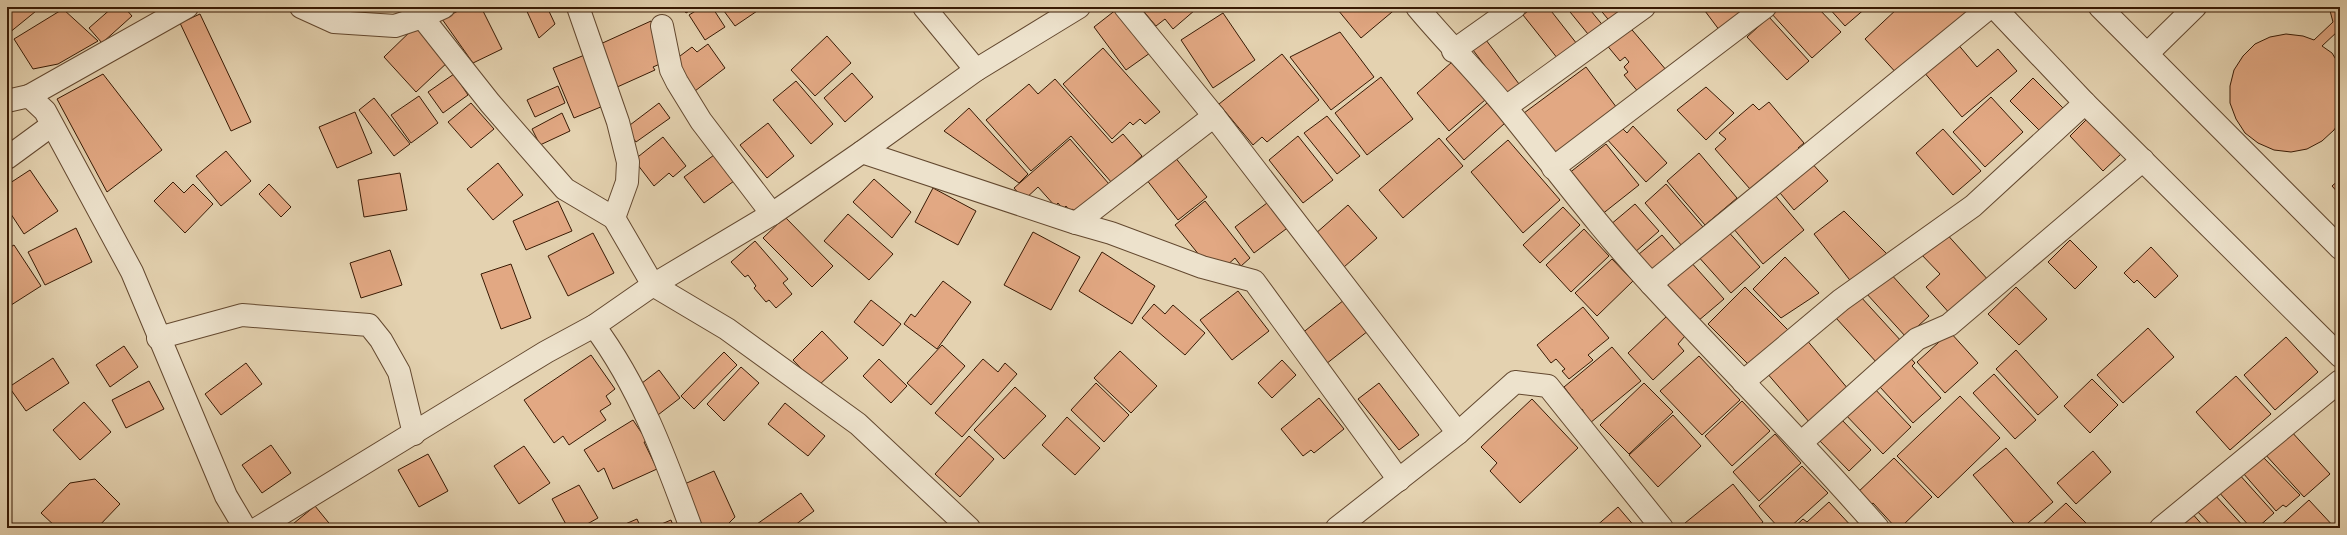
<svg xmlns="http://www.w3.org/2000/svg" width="2347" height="535" font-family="'Gentium Book Plus',serif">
	<rect width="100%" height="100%" fill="#e4d2b0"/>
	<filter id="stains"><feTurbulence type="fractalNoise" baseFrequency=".005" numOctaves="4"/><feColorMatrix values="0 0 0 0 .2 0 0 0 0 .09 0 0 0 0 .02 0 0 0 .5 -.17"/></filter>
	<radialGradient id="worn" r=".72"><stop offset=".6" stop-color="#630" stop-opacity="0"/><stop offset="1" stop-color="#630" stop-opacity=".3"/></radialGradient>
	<g fill="#e2a883" stroke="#381a04">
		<polygon points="11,7 41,7 9,33 7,31 7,10"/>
		<polygon points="113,7 124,7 132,16 102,43 89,28"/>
		<polygon points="466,7 481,7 502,49 473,63 442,19"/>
		<polygon points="525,7 547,7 555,24 539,38"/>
		<polygon points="682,7 696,7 686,13"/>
		<polygon points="702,7 712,7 725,27 705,40 689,15"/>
		<polygon points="721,7 763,7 735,26"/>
		<polygon points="1140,7 1192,7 1195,10 1173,29 1165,19 1156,26"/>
		<polygon points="1341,7 1398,7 1361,38 1338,10"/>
		<polygon points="1533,7 1548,7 1577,44 1558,59 1523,15"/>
		<polygon points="1566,7 1595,7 1591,11 1605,28 1592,39"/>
		<polygon points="1598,7 1634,7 1612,24"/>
		<polygon points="1710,7 1742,7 1746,12 1720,31 1705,11"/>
		<polygon points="1778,7 1817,7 1841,32 1812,58 1771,13"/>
		<polygon points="1828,7 1867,7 1845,26"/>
		<polygon points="1899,7 1968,7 1971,10 1900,77 1865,39"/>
		<polygon points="2329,7 2340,7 2340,34 2338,31 2322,46 2332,53 2340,66 2340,121 2334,130 2322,141 2307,149 2291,152 2274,150 2258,143 2245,133 2236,119 2230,103 2230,86 2234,70 2243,56 2255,44 2270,37 2286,34 2303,36 2314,40 2333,22"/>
		<polygon points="63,9 98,41 58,64 33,69 14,39"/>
		<polygon points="1117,9 1150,53 1126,70 1094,27"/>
		<polygon points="1223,13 1255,60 1213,88 1181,40"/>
		<polygon points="200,14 251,122 231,131 180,23"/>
		<polygon points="1769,17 1809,61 1787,80 1747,37"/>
		<polygon points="651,21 669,60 653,67 655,70 615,88 596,46"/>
		<polygon points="1627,24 1667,71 1640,94 1624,75 1628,72 1624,67 1629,62 1625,57 1620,61 1605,43"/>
		<polygon points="417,25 450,60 416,92 384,57"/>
		<polygon points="1340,32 1374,77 1331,110 1290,57"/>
		<polygon points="827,36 851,63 815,96 791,70"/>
		<polygon points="1486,40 1519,84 1506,94 1473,50"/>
		<polygon points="1956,42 1977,67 1998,49 2017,71 1962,117 1923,71"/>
		<polygon points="708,44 725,68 695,91 677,68 676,59 692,47 697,52"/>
		<polygon points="1103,48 1160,112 1145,124 1140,119 1133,125 1130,122 1112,139 1063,84"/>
		<polygon points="587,54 608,104 574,118 553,68"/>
		<polygon points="1282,54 1319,100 1267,142 1262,137 1253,145 1219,104"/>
		<polygon points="1452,62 1485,100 1449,131 1417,93"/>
		<polygon points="1586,67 1617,108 1554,154 1524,113"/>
		<polygon points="852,73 873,97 845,122 824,98"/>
		<polygon points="103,74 162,150 107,192 57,99"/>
		<polygon points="454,74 468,95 443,113 428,92"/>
		<polygon points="1381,77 1413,119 1367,155 1335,113"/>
		<polygon points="2033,78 2066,111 2043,134 2010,101"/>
		<polygon points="1055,79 1112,143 1123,134 1142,156 1112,183 1071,136 1031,171 986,120 1029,84 1038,94"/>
		<polygon points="796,81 833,124 811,144 773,100"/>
		<polygon points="558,86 565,103 535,117 527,100"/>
		<polygon points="1706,87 1734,113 1706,140 1677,110"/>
		<polygon points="419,96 438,123 411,143 391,115"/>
		<polygon points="1991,97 2023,132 1985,167 1953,132"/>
		<polygon points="374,98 410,144 394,156 359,110"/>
		<polygon points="1769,102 1804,143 1798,148 1804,154 1774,179 1769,173 1750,189 1715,149 1726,139 1719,133 1753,104 1759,110"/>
		<polygon points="471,103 494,129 471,148 448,122"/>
		<polygon points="659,103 670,118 636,142 626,128"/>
		<polygon points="1487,103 1505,123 1464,160 1446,139"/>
		<polygon points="969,108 1028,174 1019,183 944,131"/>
		<polygon points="355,112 372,153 337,168 319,127"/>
		<polygon points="562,113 570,131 540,145 532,129"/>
		<polygon points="1327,116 1360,156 1337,174 1304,133"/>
		<polygon points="2089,117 2122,153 2103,171 2070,136"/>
		<polygon points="768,123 794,156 767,178 740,145"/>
		<polygon points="1619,125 1627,133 1633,126 1667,163 1646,182 1605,137"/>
		<polygon points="1943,129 1981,171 1953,195 1916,153"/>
		<polygon points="1298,136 1333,180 1303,203 1269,160"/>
		<polygon points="663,137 686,166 673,177 669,173 654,186 634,160"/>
		<polygon points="1439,138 1463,166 1403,218 1379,190"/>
		<polygon points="1070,139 1109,184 1076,212 1072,209 1070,211 1066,206 1063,209 1058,203 1055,206 1038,187 1024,200 1014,188"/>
		<polygon points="1508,140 1560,200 1523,233 1471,172"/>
		<polygon points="1606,144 1639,185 1601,215 1568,174"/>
		<polygon points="226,151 251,181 221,206 196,176"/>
		<polygon points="1699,153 1737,198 1705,225 1667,181"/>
		<polygon points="714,155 734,181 704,203 684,177"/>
		<polygon points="1174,156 1207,197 1178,220 1146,179"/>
		<polygon points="1809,160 1828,181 1794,210 1776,188"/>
		<polygon points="498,163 523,195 493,220 467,189"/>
		<polygon points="30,170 58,211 24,234 7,208 7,185"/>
		<polygon points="400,173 407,210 364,217 358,180"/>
		<polygon points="874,179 911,212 892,238 853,202"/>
		<polygon points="2340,179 2340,195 2332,186"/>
		<polygon points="173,182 184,193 193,184 213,204 185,233 154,201"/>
		<polygon points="269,184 291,207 281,217 259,194"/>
		<polygon points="1666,184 1703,227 1682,246 1645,203"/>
		<polygon points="933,188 976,211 958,245 915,222"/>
		<polygon points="1773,193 1804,230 1763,264 1733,228"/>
		<polygon points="1271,200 1290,226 1254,253 1235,227"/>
		<polygon points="558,201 572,231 526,250 513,221"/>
		<polygon points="1205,201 1250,258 1241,266 1235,258 1225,267 1204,261 1175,225"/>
		<polygon points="1635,204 1659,231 1634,253 1610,225"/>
		<polygon points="1348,205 1377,238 1344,267 1315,234"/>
		<polygon points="1563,207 1580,225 1540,263 1523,245"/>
		<polygon points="1844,211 1888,255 1856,288 1814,234"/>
		<polygon points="848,214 893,254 869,280 824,241"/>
		<polygon points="785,217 833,266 812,287 763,238"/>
		<polygon points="76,228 92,262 45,285 28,252"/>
		<polygon points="1725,228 1760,267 1731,293 1696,254"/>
		<polygon points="1584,229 1609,256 1571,292 1546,265"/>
		<polygon points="1944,231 1990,282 1952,316 1926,287 1940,274 1920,253"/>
		<polygon points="1033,232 1080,257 1051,310 1004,285"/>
		<polygon points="593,233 614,273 568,296 548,256"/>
		<polygon points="1662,235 1678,254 1650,279 1633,259"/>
		<polygon points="2070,240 2097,267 2075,289 2048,262"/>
		<polygon points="755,241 788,279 783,283 792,294 776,308 769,300 766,302 754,288 756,286 748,275 745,277 731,262"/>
		<polygon points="14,245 41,286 8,307 7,249"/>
		<polygon points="2151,247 2178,276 2155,298 2137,280 2134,283 2124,273"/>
		<polygon points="390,250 402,285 361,298 350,263"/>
		<polygon points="1102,252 1155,286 1132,324 1079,291"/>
		<polygon points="1785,257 1819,293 1781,318 1753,289"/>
		<polygon points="1612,259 1633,281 1597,316 1575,293"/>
		<polygon points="1689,260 1724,299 1698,321 1664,281"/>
		<polygon points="511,264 531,318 501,329 481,274"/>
		<polygon points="1889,272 1929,316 1906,337 1866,293"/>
		<polygon points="943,281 971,302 937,349 904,324 911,314 915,317"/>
		<polygon points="1745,287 1788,330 1751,367 1708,324"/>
		<polygon points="2016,287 2047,319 2019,345 1988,314"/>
		<polygon points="1238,291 1269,331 1232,360 1200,320"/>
		<polygon points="1860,296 1902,342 1878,364 1836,318"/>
		<polygon points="871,300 901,324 883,346 854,322"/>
		<polygon points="1344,300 1368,331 1326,364 1301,334"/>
		<polygon points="1154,304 1165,314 1173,305 1205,333 1185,355 1142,318"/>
		<polygon points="1583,307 1609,338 1588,355 1593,360 1569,379 1562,371 1565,369 1556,359 1551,363 1537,345"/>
		<polygon points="1667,316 1685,336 1678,344 1684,351 1653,380 1628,353"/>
		<polygon points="2148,328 2174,357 2123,403 2097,375"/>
		<polygon points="822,331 848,358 818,386 793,360"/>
		<polygon points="1950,332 1978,363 1945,393 1917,362"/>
		<polygon points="2286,337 2318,372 2275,410 2244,375"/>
		<polygon points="1805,338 1849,390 1810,423 1766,372"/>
		<polygon points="942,345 965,366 931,405 907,383"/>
		<polygon points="124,346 138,367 110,387 96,365"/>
		<polygon points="1612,347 1641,381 1590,423 1582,409 1578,412 1571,403 1574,400 1564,387"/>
		<polygon points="2016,350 2058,397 2038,415 1996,369"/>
		<polygon points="1120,351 1157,386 1131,413 1094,378"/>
		<polygon points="724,352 737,365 694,409 681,396"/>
		<polygon points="1906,353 1915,363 1912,366 1941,398 1913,423 1880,387 1902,367"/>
		<polygon points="591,355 615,389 606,396 611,404 600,411 606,420 569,445 563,436 554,443 524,400"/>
		<polygon points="1699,356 1740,400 1702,435 1660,391"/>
		<polygon points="53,358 69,383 26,411 9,387"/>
		<polygon points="879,359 907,386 891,403 863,376"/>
		<polygon points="983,359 998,372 1005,363 1017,374 962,437 935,413"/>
		<polygon points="1282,360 1296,375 1272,398 1258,383"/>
		<polygon points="246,363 262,384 221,415 205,394"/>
		<polygon points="741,367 759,383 724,421 707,404"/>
		<polygon points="659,370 680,398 654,418 633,390"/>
		<polygon points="1994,374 2036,420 2015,439 1973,393"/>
		<polygon points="2236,376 2271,414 2230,450 2196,412"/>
		<polygon points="2092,379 2118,405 2090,433 2064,406"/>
		<polygon points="149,381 164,409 126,428 112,400"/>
		<polygon points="1096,383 1129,415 1104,442 1071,410"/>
		<polygon points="1379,383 1419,435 1399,450 1358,399"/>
		<polygon points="1644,383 1673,412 1629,454 1600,425"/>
		<polygon points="1871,385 1911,427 1883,454 1843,412"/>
		<polygon points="1015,387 1046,416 1004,459 974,430"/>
		<polygon points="1960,396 2000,438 1938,498 1897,456"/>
		<polygon points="1319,398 1344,429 1314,453 1311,450 1303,456 1281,429"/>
		<polygon points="1532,399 1578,448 1520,503 1490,471 1497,463 1481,447"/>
		<polygon points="1742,401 1770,431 1732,466 1705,436"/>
		<polygon points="84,402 111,432 80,460 53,430"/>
		<polygon points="785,403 825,436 808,456 768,424"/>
		<polygon points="1673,415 1701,446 1658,487 1629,455"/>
		<polygon points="1067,417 1100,448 1075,475 1042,445"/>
		<polygon points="1840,418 1871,450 1849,471 1818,439"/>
		<polygon points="633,420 647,441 644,442 657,469 613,489 604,468 598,472 584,450"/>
		<polygon points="2290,430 2330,474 2304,497 2264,453"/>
		<polygon points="1775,434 1801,463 1759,501 1733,472"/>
		<polygon points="969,436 994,459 960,497 935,474"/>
		<polygon points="271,445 291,473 262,493 242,465"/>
		<polygon points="524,446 550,483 519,504 494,466"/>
		<polygon points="2006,448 2053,502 2022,528 2018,528 1973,475"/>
		<polygon points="2093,451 2111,472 2076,504 2057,483"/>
		<polygon points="428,454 448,491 419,507 398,470"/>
		<polygon points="2262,456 2300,495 2286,507 2283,505 2276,511 2243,473"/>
		<polygon points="1894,458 1932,497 1900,528 1896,528 1873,503 1868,507 1856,494"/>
		<polygon points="1802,466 1828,493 1789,528 1779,528 1759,506"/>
		<polygon points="714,471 735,517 724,528 699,528 680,486"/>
		<polygon points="2237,472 2274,513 2257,528 2251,528 2217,490"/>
		<polygon points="95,479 120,504 97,528 57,528 41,513 70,483"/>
		<polygon points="1733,484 1763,522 1756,528 1690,528 1685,523"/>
		<polygon points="579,485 598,518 580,528 568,528 552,499"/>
		<polygon points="801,493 814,511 791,528 760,528 757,524"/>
		<polygon points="2214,494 2245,528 2213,528 2196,510"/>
		<polygon points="2309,500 2335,528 2278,528"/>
		<polygon points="1829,502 1853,528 1793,528 1803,519 1807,522"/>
		<polygon points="2066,503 2091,528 2045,528 2042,525"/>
		<polygon points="315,506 333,528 288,528"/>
		<polygon points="1618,507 1636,528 1594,528"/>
		<polygon points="2190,511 2205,528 2172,528"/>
		<polygon points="637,519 641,528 616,528"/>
		<polygon points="671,520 674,528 652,528"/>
	</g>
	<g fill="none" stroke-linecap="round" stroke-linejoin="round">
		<g stroke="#63482f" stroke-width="24">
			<g id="minor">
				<polyline points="301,7 334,22 395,26 422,17 490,103 565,189 614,218 653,285 727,329 858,424 969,528"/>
				<polyline points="578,7 618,122 628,162 627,182 614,218"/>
				<polyline points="924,7 976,70"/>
				<polyline points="1125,7 1214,116 1458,433"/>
				<path d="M1417,7C1446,42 1479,74 1507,109C1555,168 1600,229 1652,285C1727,366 1805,444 1878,528"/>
				<polyline points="1994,7 2085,103 2340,356"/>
				<polyline points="2100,7 2340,248"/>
				<polyline points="422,17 444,7"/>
				<polyline points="662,26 671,70 677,82 701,121 772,214"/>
				<polyline points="1453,51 1515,7"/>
				<polyline points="2147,54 2195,7"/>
				<polyline points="29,96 187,7"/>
				<polyline points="7,101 29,96 45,111 132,272 226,496 245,528"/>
				<polyline points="1506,107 1644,7"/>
				<polyline points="862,152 1076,223 1111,233 1202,267 1254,281 1399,480"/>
				<polyline points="7,158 52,125"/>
				<polyline points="1553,168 1765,7"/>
				<polyline points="1076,223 1214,116"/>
				<polyline points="1651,284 1990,7"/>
				<path d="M594,326C639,386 665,457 691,528"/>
				<polyline points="158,338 242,315 369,325 381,340 399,372 414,434"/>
				<polyline points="1743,382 1841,300 1973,206 2085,103"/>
				<polyline points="1802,442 1917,339 1949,325 2143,160"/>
				<polyline points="258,528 546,352 594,326 653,285 772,214 862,152 976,70 1079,7"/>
				<polyline points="1337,528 1458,433 1515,382 1548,386 1662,528"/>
				<polyline points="2161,528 2340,381"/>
			</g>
		</g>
		<use href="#minor" stroke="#ede2cc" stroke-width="22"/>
	</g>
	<rect width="2347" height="535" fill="none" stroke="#e4d2b0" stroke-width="24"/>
	<rect x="8" y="8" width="2331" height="519" fill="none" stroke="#381a04" stroke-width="2"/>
	<rect x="12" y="12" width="2323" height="511" fill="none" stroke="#381a04"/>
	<rect width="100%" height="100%" filter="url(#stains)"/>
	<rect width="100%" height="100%" fill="url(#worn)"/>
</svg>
